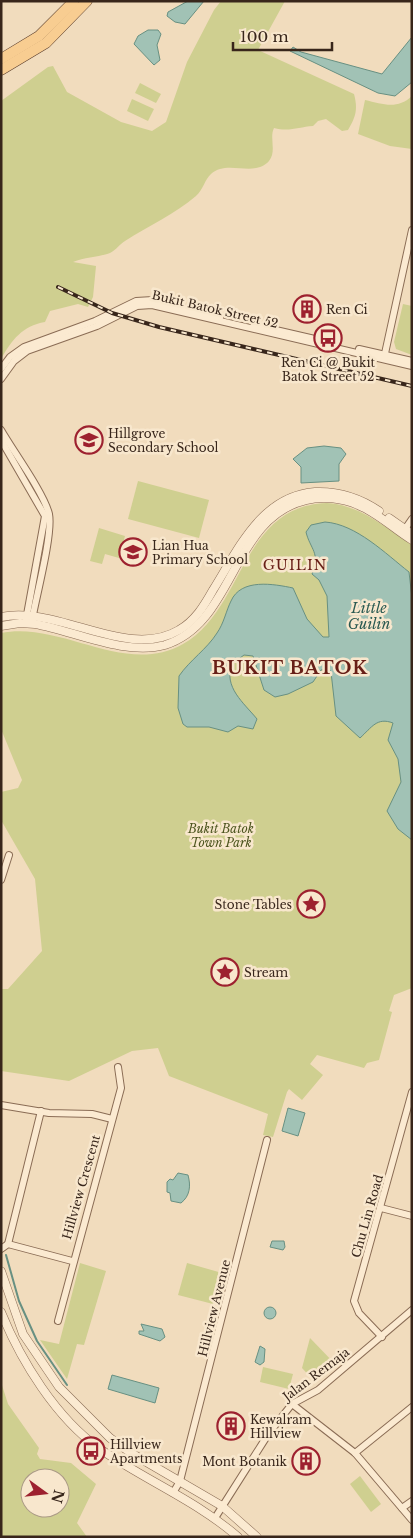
<svg xmlns="http://www.w3.org/2000/svg" width="413" height="1538" font-family="'Libre Baskerville',serif">
	<rect width="100%" height="100%" fill="#f1dcbd"/>
	<g fill="#cfcf90" fill-rule="evenodd">
		<path d="M221,1H285L258,50L354,94C358,109 356,117 348,130L342,131L326,119L318,121L313,126C299,127 289,132 274,128C269,138 277,151 269,161C254,178 227,159 211,174C205,179 203,190 196,196C175,214 148,226 125,241C120,244 116,250 110,253C99,257 85,257 73,262L96,266L93,297L88,307L78,304L50,311L45,322C22,326 12,340 1,359V101L48,67L53,66L67,92L121,122L152,131L166,122L187,62L214,10Z"/>
		<polygon points="140,83 161,94 156,103 135,93"/>
		<path d="M412,96V149L390,146L358,134L365,100C383,104 397,110 412,96Z"/>
		<polygon points="132,99 154,109 148,121 127,111"/>
		<polygon points="403,304 412,306 412,355 396,349 394,342"/>
		<polygon points="138,481 209,500 199,538 128,519"/>
		<path d="M327,503C360,505 385,527 412,545V988L394,995L389,1011L392,1012L379,1060L367,1063L364,1068L317,1055L310,1064L323,1075L302,1100L289,1089L287,1092L273,1137L263,1135L268,1114L169,1076L158,1048L132,1051L69,1081L1,1071V989H8L42,951L35,879L1,820V792L18,788L22,780L1,729V633C62,621 125,677 183,644C245,609 240,506 327,503Z"/>
		<polygon points="99,528 125,536 119,558 105,554 102,564 90,561"/>
		<polygon points="80,1263 106,1271 84,1345 77,1344 67,1379 40,1340 59,1344"/>
		<polygon points="187,1263 222,1273 213,1304 178,1295"/>
		<polygon points="310,1338 336,1365 315,1382 302,1368"/>
		<polygon points="263,1367 293,1374 289,1389 260,1382"/>
		<path d="M1,1382L8,1404L39,1448L37,1454L40,1459L71,1463L96,1484L77,1523L87,1537H1ZM30,1478H60V1508H30Z"/>
		<polygon points="360,1476 381,1504 371,1512 350,1484"/>
	</g>
	<g fill="#a1c2b5" stroke="#689082">
		<polygon points="188,1 204,1 185,24 175,22 167,16 168,12"/>
		<polygon points="148,30 158,30 161,34 157,45 160,60 154,65 134,44 138,36"/>
		<polygon points="412,37 412,82 395,96 378,93 290,51 293,47 301,52 382,74"/>
		<polygon points="324,446 341,448 346,454 339,464 339,481 301,483 301,467 293,459 307,448"/>
		<path d="M325,522C356,524 386,554 409,572L412,598V840L398,829L387,811L401,782L398,759L388,740L393,723C377,717 372,727 360,738L336,716L331,672L329,669L321,670L313,682L288,694L275,697L264,690L253,656L244,655L232,664C223,687 244,703 257,719L253,729L238,726L228,732L209,727H187L183,724L178,708L179,676C190,660 207,649 217,633C224,623 226,611 231,601C241,578 274,584 293,588L307,619L323,637H329L327,596L319,580L312,574C321,553 310,549 306,532L311,525Z"/>
		<polygon points="288,1108 305,1113 298,1136 282,1131"/>
		<path d="M178,1173L188,1175C191,1186 190,1196 181,1203L171,1201L170,1193L167,1192V1182L170,1179L173,1180Z"/>
		<polygon points="272,1241 284,1241 285,1247 283,1250 270,1247"/>
		<circle cx="270" cy="1313" r="6"/>
		<polygon points="141,1324 162,1329 165,1337 160,1341 139,1334 139,1331 144,1331"/>
		<polygon points="260,1346 265,1349 264,1362 260,1365 255,1362"/>
		<polygon points="112,1375 159,1388 155,1403 108,1389"/>
	</g>
	<g fill="none" stroke-linecap="round" stroke-linejoin="round">
		<polyline stroke="#689082" stroke-width="2" points="6,1255 19,1301 37,1341 67,1385"/>
		<g stroke="#8a6c55" stroke-width="8">
			<g id="minor">
				<polyline points="254,325 332,343"/>
				<polyline points="359,349 412,361"/>
				<polyline points="384,358 412,230"/>
				<polyline points="1,369 10,357 24,347 95,321 136,301 153,300 220,318"/>
				<polyline points="1,379 14,361 27,351 97,326 137,306 152,305 412,366"/>
				<path d="M1,430C13,451 44,493 49,514C53,534 36,597 32,620"/>
				<polyline points="1,440 45,516 26,620"/>
				<polyline points="403,532 412,519"/>
				<polyline points="1,880 9,855"/>
				<polyline points="1,1105 49,1113 92,1114 112,1119"/>
				<polyline points="381,1208 412,1216"/>
				<polyline points="8,1244 41,1111"/>
				<polyline points="1,1249 8,1244 72,1261"/>
				<polyline points="58,1321 121,1088 118,1067"/>
				<polyline points="382,1337 359,1313 354,1301 412,1092"/>
				<polyline points="292,1404 355,1453 412,1520"/>
				<polyline points="355,1453 412,1407"/>
				<polyline points="173,1493 180,1481 267,1140"/>
				<polyline points="402,1508 412,1501"/>
				<polyline points="215,1518 269,1433 292,1404 318,1390 412,1310"/>
			</g>
		</g>
		<g stroke="#8a6c55" stroke-width="9">
			<g id="tertiary">
				<polyline points="389,518 412,534"/>
				<path d="M1,617C59,605 127,661 179,630C195,621 204,606 213,590C238,550 261,496 315,492C339,491 360,498 379,511"/>
				<path d="M1,626L20,623L35,624C74,631 125,656 165,645C235,623 231,518 306,500C322,496 342,498 358,505C378,513 394,529 412,540"/>
				<polyline points="1,1271 23,1334 59,1387 110,1438 131,1453 222,1506 257,1537"/>
				<path d="M1,1312C21,1361 56,1418 100,1449C145,1480 197,1501 238,1537"/>
			</g>
		</g>
		<g stroke="#573a2a" stroke-width="11">
			<g id="primary">
				<polyline points="1,59 39,36 74,1"/>
				<polyline points="1,70 46,43 87,1"/>
			</g>
		</g>
		<use href="#minor" stroke="#fbead1" stroke-width="6"/>
		<use href="#tertiary" stroke="#fbead1" stroke-width="8"/>
		<use href="#primary" stroke="#f8cd91" stroke-width="10"/>
		<g stroke="#38261b" stroke-width="4">
			<polyline id="rail" points="58,287 112,313 159,327 412,386"/>
		</g>
		<use href="#rail" stroke="#f8e7cd" stroke-width="2" stroke-dasharray="5.5" stroke-linecap="butt"/>
	</g>
	<defs>
		<g id="building-ring" transform="scale(1.4375)"><circle r="9.5" fill="#f8e7cd" stroke="#9d212f" stroke-width="1.5"/><path d="M-4-6H4V6H1V3H-1V6H-4ZM-2.5-4.3h1.7v1.8h-1.7ZM.8-4.3h1.7v1.8H.8ZM-2.5-1h1.7V.8h-1.7ZM.8-1h1.7V.8H.8Z" fill="#9d212f"/></g>
		<g id="bus-ring" transform="scale(1.4375)"><circle r="9.5" fill="#f8e7cd" stroke="#9d212f" stroke-width="1.5"/><path d="M-5-6H5V4H4V6H2V4H-2V6H-4V4H-5ZM-3.5-4V0h7V-4ZM-3.5 1.2v1.5H-2V1.2ZM2 1.2v1.5H3.5V1.2Z" fill="#9d212f"/></g>
		<g id="school-ring" transform="scale(1.4375)"><circle r="9.5" fill="#f8e7cd" stroke="#9d212f" stroke-width="1.5"/><path d="M0-5L7-2L0 1L-7-2ZM-4 1L0 2.5L4 1V4Q0 6-4 4Z" fill="#9d212f"/></g>
		<g id="sight-ring" transform="scale(1.4375)"><circle r="9.5" fill="#f8e7cd" stroke="#9d212f" stroke-width="1.5"/><path d="M0-6L1.8-2.2L6-1.7L2.9 1.2L3.7 5.4L0 3.3L-3.7 5.4L-2.9 1.2L-6-1.7L-1.8-2.2Z" fill="#9d212f"/></g>
	</defs>
	<g fill-rule="evenodd">
		<use href="#building-ring" x="307" y="309"/>
		<use href="#bus-ring" x="328" y="338"/>
		<use href="#school-ring" x="89" y="440"/>
		<use href="#school-ring" x="133" y="552"/>
		<use href="#sight-ring" x="311" y="904"/>
		<use href="#sight-ring" x="225" y="972"/>
		<use href="#building-ring" x="231" y="1426"/>
		<use href="#bus-ring" x="91" y="1451"/>
		<use href="#building-ring" x="306" y="1461"/>
	</g>
	<g text-anchor="middle" dominant-baseline="central" stroke-width="5" stroke-linejoin="round" paint-order="stroke">
		<g font-size="12" fill="#38261b" stroke="#f8e7cd">
			<text transform="translate(215 309) rotate(13)">Bukit Batok Street 52</text>
			<text transform="translate(81 1187) rotate(-74)">Hillview Crescent</text>
			<text transform="translate(367 1216) rotate(-74)">Chu Lin Road</text>
			<text transform="translate(214 1308) rotate(-76)">Hillview Avenue</text>
			<text transform="translate(316 1374) rotate(-37)">Jalan Remaja</text>
		</g>
		<g font-size="12" fill="#38261b" stroke="#f8e7cd" text-anchor="start">
			<text x="326" y="309">Ren Ci</text>
			<text x="328" y="362" text-anchor="middle">Ren Ci @ Bukit<tspan x="328" dy="14">Batok Street 52</tspan></text>
			<text x="108" y="433">Hillgrove<tspan x="108" dy="14">Secondary School</tspan></text>
			<text x="152" y="545">Lian Hua<tspan x="152" dy="14">Primary School</tspan></text>
			<text x="292" y="904" text-anchor="end">Stone Tables</text>
			<text x="244" y="972">Stream</text>
			<text x="250" y="1419">Kewalram<tspan x="250" dy="14">Hillview</tspan></text>
			<text x="110" y="1444">Hillview<tspan x="110" dy="14">Apartments</tspan></text>
			<text x="287" y="1461" text-anchor="end">Mont Botanik</text>
		</g>
		<g font-size="12" font-style="italic" fill="#4e5620" stroke="#f8e7cd">
			<text x="221" y="828">Bukit Batok<tspan x="221" dy="14">Town Park</tspan></text>
		</g>
		<g font-size="14" letter-spacing="1" fill="#681f17" stroke="#f8e7cd">
			<text x="295" y="565">GUILIN</text>
		</g>
		<g font-size="14" font-style="italic" fill="#295951" stroke="#f8e7cd">
			<text x="369" y="608">Little<tspan x="369" dy="16">Guilin</tspan></text>
		</g>
		<g font-size="18" font-weight="bold" letter-spacing="1" fill="#681f17" stroke="#f8e7cd">
			<text x="290" y="668">BUKIT BATOK</text>
		</g>
	</g>
	<rect width="413" height="1538" fill="none" stroke="#38261b" stroke-width="5"/>
	<g transform="translate(45 1493) rotate(105)"><circle r="24" fill="#f8e7cd" stroke="#ab9a86"/>
	<path d="M0-4L9 19L0 12L-9 19Z" fill="#9d212f"/>
	<text y="-8" font-size="14" font-weight="bold" text-anchor="middle" fill="#38261b">N</text>
	</g>
	<path d="M233 42v8h99v-8" fill="none" stroke="#38261b" stroke-width="2.5"/>
	<text x="240" y="42" font-size="15" fill="#38261b" stroke="#f8e7cd" stroke-width="4" paint-order="stroke">100 m</text>
</svg>
